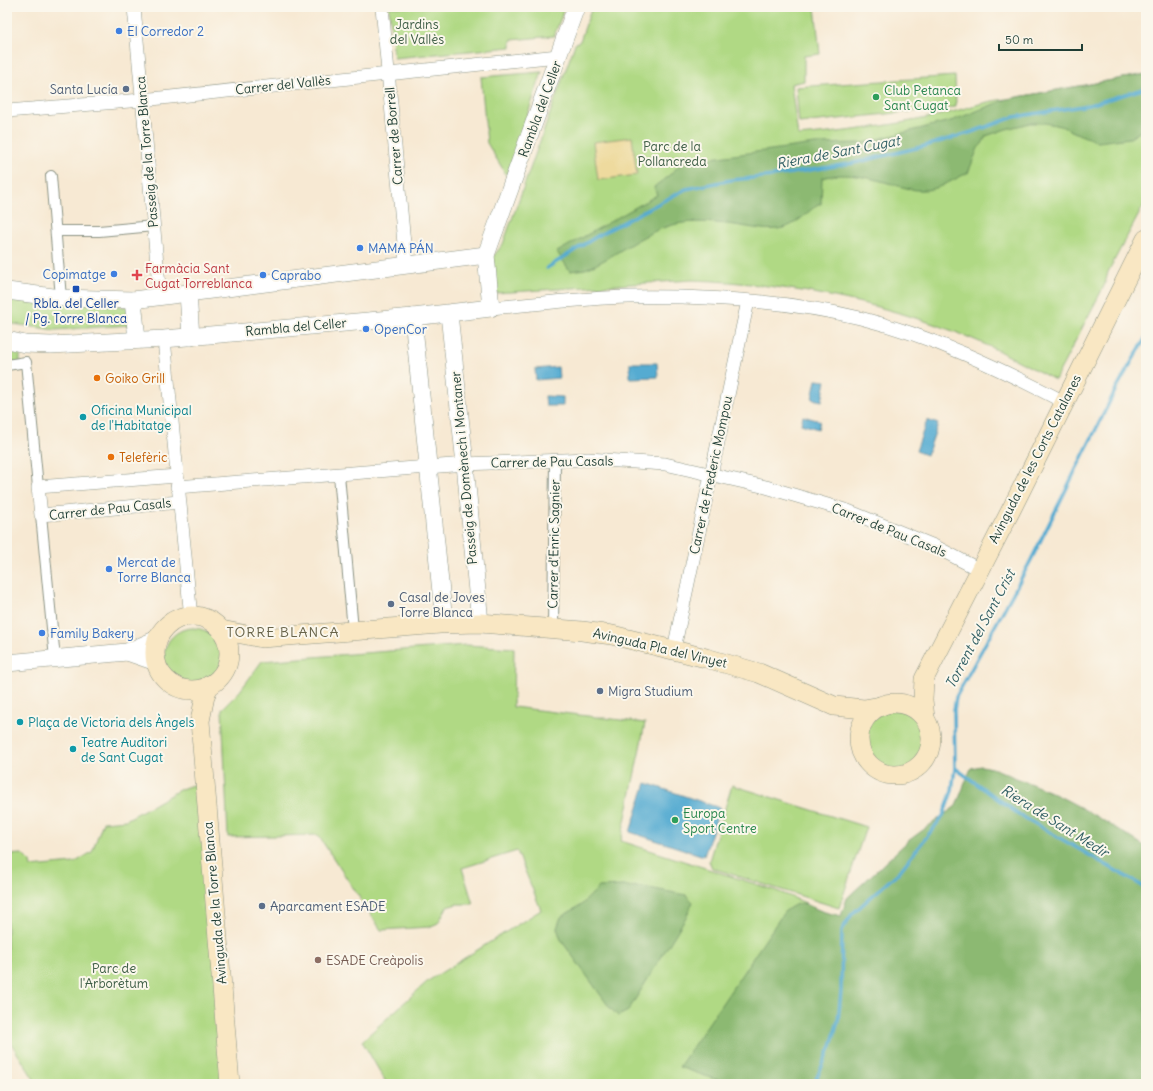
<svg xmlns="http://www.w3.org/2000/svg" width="1153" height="1091" font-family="Delius,sans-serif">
	<rect width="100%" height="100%" fill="#fbf7ec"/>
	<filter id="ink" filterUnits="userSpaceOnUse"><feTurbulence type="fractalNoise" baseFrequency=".025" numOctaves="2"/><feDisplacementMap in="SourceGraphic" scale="8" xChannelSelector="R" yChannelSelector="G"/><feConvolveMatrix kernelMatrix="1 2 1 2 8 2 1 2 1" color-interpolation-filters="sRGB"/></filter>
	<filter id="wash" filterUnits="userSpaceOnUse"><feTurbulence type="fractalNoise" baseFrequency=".012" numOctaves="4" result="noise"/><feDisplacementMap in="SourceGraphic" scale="16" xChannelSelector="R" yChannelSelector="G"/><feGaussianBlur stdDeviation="0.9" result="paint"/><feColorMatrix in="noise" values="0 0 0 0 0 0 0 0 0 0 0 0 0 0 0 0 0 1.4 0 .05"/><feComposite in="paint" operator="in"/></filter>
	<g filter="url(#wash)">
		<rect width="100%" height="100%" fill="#f7e9d3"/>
		<g fill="#b0d984" stroke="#688b5c">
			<polygon points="389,7 565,7 554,36 511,40 511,47 394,58"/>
			<path d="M592,7H815L820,54L804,56V81L791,84L798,136C844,132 888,126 932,117C958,112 981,101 1007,99L1146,74V201L1108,272L1105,284L1055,380C1034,369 1013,358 993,348C904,306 790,283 692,280L496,293L492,258L503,244L575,44L580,41Z"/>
			<polygon points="542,72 507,176 487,143 481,77"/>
			<polygon points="955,76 956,107 799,123 796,87"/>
			<polygon points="7,295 129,307 130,325 55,330 7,323"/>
			<polygon points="7,350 20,353 20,364 7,361"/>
			<circle cx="193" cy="657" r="29"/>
			<polygon points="466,645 514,648 513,707 645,723 621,841 777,891 806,903 792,908 787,1084 387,1084 362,1041 428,981 541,910 517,851 462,868 473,904 457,904 447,907 438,923 429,927 381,930 318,835 228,837 222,709 240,691 262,661"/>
			<circle cx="895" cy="740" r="30"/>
			<polygon points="204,781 230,1084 37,1084 7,1037 7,855 22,854 30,862 31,867 74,863 92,852 103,822 126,820 181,789"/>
			<polygon points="732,785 866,827 839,908 712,868 709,861"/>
		</g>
		<g fill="#8cb972" stroke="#567b53">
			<path d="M1146,74V128L1130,138L1098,142L1078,134L1061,126L1045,123H1030L1006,129L986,136L982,144L978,148L968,173C955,178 939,190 925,190C913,191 903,187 892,184C871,178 844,171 822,178L821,204H818C808,212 796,225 783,228C767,232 751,227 735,225C718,223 700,221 683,223C650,227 622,252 593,266L585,269L570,271L557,252L657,195L654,187L672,173L682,162L815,144L863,143L954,120L1007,99Z"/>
			<path d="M981,766C994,767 1004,773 1016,778C1064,795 1103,820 1146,847V1084H729L679,1067L784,912C805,896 804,906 825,912C830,914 836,914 841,916L847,898L908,841L956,806L971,768Z"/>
			<polygon points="622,886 643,887 686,895 693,902 686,917 628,1011 618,1016 610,1008 561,940 557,928 561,917 581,905 599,887"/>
		</g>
		<polygon fill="#eeda9e" stroke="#868c69" points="632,137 637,175 598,180 593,142"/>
		<g fill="#55abd1" stroke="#3a7482">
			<polygon points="630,363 657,363 658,377 630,378"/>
			<polygon points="558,367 559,378 536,380 535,369"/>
			<polygon points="816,380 826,381 822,401 812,399"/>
			<polygon points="545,396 563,397 563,406 546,406"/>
			<polygon points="803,416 820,421 818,429 801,424"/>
			<polygon points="927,420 938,424 927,455 916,451"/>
			<polygon points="646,783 720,808 704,856 630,832"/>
		</g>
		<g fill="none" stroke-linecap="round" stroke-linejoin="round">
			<g stroke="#55abd1" stroke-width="3.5">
				<polyline points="547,268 599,235 686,189 731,180 774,176 854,163 925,146 972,132 1014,117 1089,105 1146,88"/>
				<polyline points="955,768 1020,815 1146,888"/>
				<polyline points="814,1084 831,1046 838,1021 841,991 842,930 852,914 899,872 943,816 952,791 955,768 954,710 956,697 1030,562 1116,389 1146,337"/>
			</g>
		</g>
	</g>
	<g filter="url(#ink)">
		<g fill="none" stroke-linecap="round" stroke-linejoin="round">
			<g stroke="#8b9384" stroke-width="12">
				<g id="pedestrian">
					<polyline points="51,176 61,298"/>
					<polyline points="56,231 99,231 154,226"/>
					<polyline points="7,365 26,362 38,487"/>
					<polyline points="339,475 353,630"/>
					<polyline points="41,515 55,659"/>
					<polyline points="553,628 555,461"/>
				</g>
			</g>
			<g stroke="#8b9384" stroke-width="14">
				<g id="minor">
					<polyline points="134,7 160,297"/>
					<polyline points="382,7 406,265"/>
					<polyline points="7,111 142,100 558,56"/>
					<path d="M491,308C537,304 583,298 629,297C705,296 787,300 860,318C932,336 999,368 1064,402"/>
					<polyline points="164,339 191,618"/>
					<polyline points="177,476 38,487 41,515 179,502"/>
					<polyline points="177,487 465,464 588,459 665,464 766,487 848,511 934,546 980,570"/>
					<polyline points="674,649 748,301"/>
				</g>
			</g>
			<g stroke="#8b9384" stroke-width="18">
				<g id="tertiary">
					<polyline points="7,291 61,298 133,300 486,255"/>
					<polyline points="188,293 191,337"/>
					<polyline points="133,300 137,340"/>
					<polyline points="449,314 465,464 480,623"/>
					<polyline points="413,317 443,612 440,624"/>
					<polyline points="7,340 25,344 51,345 164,339 413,317 491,308 486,255 576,7"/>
					<polyline points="127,652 156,662"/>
					<polyline points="7,663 127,652 157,639"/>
				</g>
			</g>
			<g stroke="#8b9384" stroke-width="20">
				<g id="secondary">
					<circle cx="192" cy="653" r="37"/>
					<polyline points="221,630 262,638 440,624 480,623 582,631 612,635 706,658 759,673 834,706 864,709 881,706"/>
					<polyline points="209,685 205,696 200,721 230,1084"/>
					<circle cx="895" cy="739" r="36"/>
					<polyline points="925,718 923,700 924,679 1013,506 1146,239"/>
				</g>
			</g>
			<use href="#pedestrian" stroke="#fff" stroke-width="10"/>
			<use href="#minor" stroke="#fff" stroke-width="13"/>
			<use href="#tertiary" stroke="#fff" stroke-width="17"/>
			<use href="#secondary" stroke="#f9e7c3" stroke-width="19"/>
		</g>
	</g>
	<g fill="#3f7fe0" stroke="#fbf7ec" stroke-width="1.5">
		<circle cx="119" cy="31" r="4"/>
		<circle cx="360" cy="248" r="4"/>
		<circle cx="114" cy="274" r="4"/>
		<circle cx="263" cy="275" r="4"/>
		<circle cx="366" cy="329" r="4"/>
		<circle cx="109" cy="569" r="4"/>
		<circle cx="42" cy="633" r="4"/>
	</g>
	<g fill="#5c6f8a" stroke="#fbf7ec" stroke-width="1.5">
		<circle cx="126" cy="89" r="4"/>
		<circle cx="391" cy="604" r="4"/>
		<circle cx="600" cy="691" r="4"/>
		<circle cx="262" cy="906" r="4"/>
	</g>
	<g fill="#2e9e5b" stroke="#fbf7ec" stroke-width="1.5">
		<circle cx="876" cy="97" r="4"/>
		<circle cx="675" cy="820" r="4"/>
	</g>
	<path fill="#e0444e" stroke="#fbf7ec" stroke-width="1.5" d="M135 269h4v4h4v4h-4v4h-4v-4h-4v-4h4z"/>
	<rect fill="#1a4fb4" stroke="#fbf7ec" stroke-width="1.5" x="72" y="285" width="8" height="8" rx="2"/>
	<g fill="#e8710a" stroke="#fbf7ec" stroke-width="1.5">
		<circle cx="97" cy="378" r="4"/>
		<circle cx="111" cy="457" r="4"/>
	</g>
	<g fill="#0f9aa8" stroke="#fbf7ec" stroke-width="1.5">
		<circle cx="83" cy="417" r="4"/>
		<circle cx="20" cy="722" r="4"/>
		<circle cx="73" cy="749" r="4"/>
	</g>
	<circle fill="#8d6e63" stroke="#fbf7ec" stroke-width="1.5" cx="318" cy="960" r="4"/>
	<g text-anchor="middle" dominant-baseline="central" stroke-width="4" stroke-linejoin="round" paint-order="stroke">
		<g font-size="13" fill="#3c5c44" stroke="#fbf7ec">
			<text x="417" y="24">Jardins<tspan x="417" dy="15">del Vallès</tspan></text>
			<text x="672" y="146">Parc de la<tspan x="672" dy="15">Pollancreda</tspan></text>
			<text x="114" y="968">Parc de<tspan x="114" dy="15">l'Arborètum</tspan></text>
		</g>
		<g font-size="13" fill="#366cbe" stroke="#fbf7ec" text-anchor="start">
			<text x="127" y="31">El Corredor 2</text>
			<text x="368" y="248">MAMA PÁN</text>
			<text x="106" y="274" text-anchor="end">Copimatge</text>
			<text x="271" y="275">Caprabo</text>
			<text x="374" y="329">OpenCor</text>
			<text x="117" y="562">Mercat de<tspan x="117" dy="15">Torre Blanca</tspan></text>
			<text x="50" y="633">Family Bakery</text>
		</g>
		<g font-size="13" fill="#1f3d34" stroke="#fbf7ec">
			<text transform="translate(283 85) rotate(-6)">Carrer del Vallès</text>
			<text transform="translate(540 109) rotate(-70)">Rambla del Celler</text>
			<text transform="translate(394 136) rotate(-95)">Carrer de Borrell</text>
			<text transform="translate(147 152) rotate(-95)">Passeig de la Torre Blanca</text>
			<text transform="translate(296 327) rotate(-5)">Rambla del Celler</text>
			<text transform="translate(1035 459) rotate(-63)">Avinguda de les Corts Catalanes</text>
			<text transform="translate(552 462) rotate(-1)">Carrer de Pau Casals</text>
			<text transform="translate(464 468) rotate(-95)">Passeig de Domènech i Montaner</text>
			<text transform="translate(711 475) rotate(-78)">Carrer de Frederic Mompou</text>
			<text transform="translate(110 509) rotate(-6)">Carrer de Pau Casals</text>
			<text transform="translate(889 530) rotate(22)">Carrer de Pau Casals</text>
			<text transform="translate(554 544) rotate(-89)">Carrer d'Enric Sagnier</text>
			<text transform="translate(660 648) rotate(13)">Avinguda Pla del Vinyet</text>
			<text transform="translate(215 903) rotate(-95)">Avinguda de la Torre Blanca</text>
		</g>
		<g font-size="13" fill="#4e5e75" stroke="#fbf7ec" text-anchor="start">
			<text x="118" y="89" text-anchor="end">Santa Lucía</text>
			<text x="399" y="597">Casal de Joves<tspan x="399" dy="15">Torre Blanca</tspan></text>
			<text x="608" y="691">Migra Studium</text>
			<text x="270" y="906">Aparcament ESADE</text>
		</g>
		<g font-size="13" fill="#27864d" stroke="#fbf7ec" text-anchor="start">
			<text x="884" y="90">Club Petanca<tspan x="884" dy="15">Sant Cugat</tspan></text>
			<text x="683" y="813">Europa<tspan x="683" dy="15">Sport Centre</tspan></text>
		</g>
		<g font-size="13" fill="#be3a42" stroke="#fbf7ec" text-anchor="start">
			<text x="145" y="268">Farmàcia Sant<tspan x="145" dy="15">Cugat Torreblanca</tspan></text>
		</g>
		<g font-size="13" fill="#164399" stroke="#fbf7ec">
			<text x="76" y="303">Rbla. del Celler<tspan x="76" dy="15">/ Pg. Torre Blanca</tspan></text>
		</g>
		<g font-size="13" fill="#c56008" stroke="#fbf7ec" text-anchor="start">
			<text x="105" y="378">Goiko Grill</text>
			<text x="119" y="457">Telefèric</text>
		</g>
		<g font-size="13" fill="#0d838f" stroke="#fbf7ec" text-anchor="start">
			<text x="91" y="410">Oficina Municipal<tspan x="91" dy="15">de l'Habitatge</tspan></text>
			<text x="28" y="722">Plaça de Victoria dels Àngels</text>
			<text x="81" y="742">Teatre Auditori<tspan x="81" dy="15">de Sant Cugat</tspan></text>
		</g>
		<g font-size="13" fill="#785e54" stroke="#fbf7ec" text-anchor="start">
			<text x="326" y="960">ESADE Creàpolis</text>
		</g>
		<g font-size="14" font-style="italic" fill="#2f5e63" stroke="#fbf7ec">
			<text transform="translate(838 152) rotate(-11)">Riera de Sant Cugat</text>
			<text transform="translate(980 629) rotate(-62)">Torrent del Sant Crist</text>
			<text transform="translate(1055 821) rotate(32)">Riera de Sant Medir</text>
		</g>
		<g font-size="14" letter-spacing="1" fill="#69654b" stroke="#fbf7ec">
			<text x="283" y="632">TORRE BLANCA</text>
		</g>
	</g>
	<rect width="1153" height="1091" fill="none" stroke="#fbf7ec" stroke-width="24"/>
	<path d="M999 44v6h83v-6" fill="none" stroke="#1f3d34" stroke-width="2"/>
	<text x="1005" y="44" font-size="12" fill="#1f3d34" stroke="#fbf7ec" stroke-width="3" paint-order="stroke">50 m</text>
</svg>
